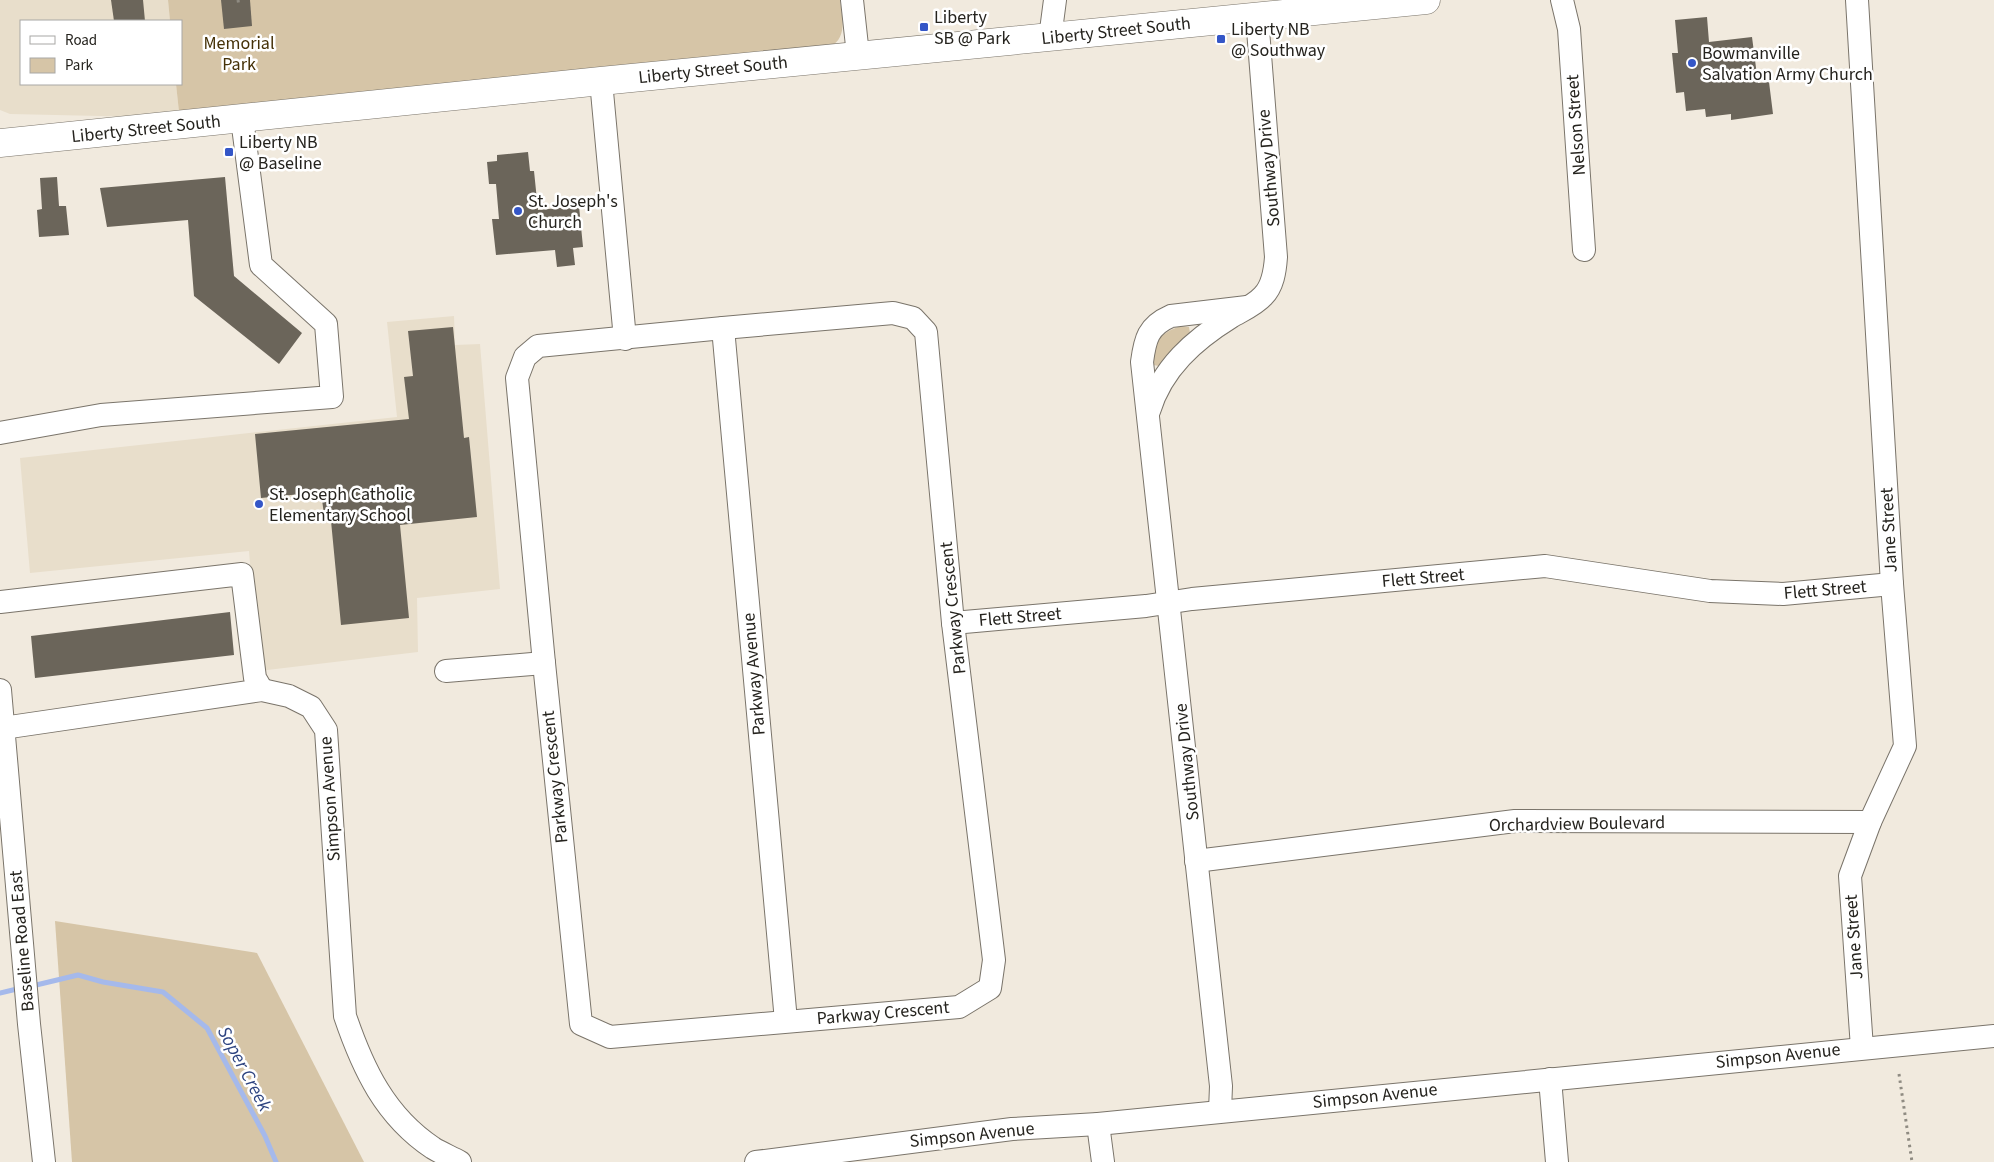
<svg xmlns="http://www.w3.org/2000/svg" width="1994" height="1162" font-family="'Source Sans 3',sans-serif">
	<rect width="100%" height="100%" fill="#f1eade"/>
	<g fill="#e8decb">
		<polygon points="0,0 168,0 170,21 21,21 21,84 176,84 179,112 146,117 10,114 0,110"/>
		<polygon points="454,316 455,345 480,344 500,589 417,598 418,652 259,671 249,551 30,573 20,458 397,417 387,322"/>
	</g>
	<g fill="#d6c5a7">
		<path d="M168,0H840C842,18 848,37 830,47L179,112L176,84H181V21H170Z"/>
		<path d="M1181,326L1189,327L1190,333L1159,366L1153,365C1150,343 1160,333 1181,326Z"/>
		<polygon points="55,921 257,953 364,1162 72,1162"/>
	</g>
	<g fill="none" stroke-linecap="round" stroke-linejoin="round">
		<g stroke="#a5b9eb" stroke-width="5">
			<polyline points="32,986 78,975 103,982 163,992 207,1028 265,1136 276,1162"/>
			<polyline points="0,993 21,988"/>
		</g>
	</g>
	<g fill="#6b655a">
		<polygon points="111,0 143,0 145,21 114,21"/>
		<polygon points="221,0 250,0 252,26 224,29"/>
		<polygon points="1707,17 1709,42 1752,37 1758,83 1769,82 1773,114 1731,120 1731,114 1706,117 1705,109 1686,111 1684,92 1676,93 1672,53 1678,53 1675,20"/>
		<polygon points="528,152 530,171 534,171 538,210 579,206 583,247 573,248 575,265 557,267 555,250 496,255 492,219 499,219 496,184 489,184 487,162 497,161 497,155"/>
		<polygon points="57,177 59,206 66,206 69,235 39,237 37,210 42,209 40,178"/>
		<polygon points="225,177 234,276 302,333 279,364 194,296 188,220 107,227 100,188"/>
		<polygon points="453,327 464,438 469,437 477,517 400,525 409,618 341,625 331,521 325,522 321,492 261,498 255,434 409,419 404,377 413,376 408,331"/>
		<polygon points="230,612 234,655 35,678 31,636"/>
	</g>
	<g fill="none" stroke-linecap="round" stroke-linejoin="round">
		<g stroke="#7a746a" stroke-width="24">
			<g id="minor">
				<polyline points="852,0 858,55"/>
				<polyline points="1562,0 1569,29 1584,250"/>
				<polyline points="1857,0 1892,584 1905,746 1870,822 1850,876 1862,1048"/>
				<polyline points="1050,38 1055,0"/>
				<polyline points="601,81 625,339"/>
				<polygon points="893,313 913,318 926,332 953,623 994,960 990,988 959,1007 610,1037 581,1024 544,663 517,378 525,357 538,346 723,328"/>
				<polyline points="723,328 786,1021"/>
				<path d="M1149,411C1162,368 1194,340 1231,317C1241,311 1255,305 1263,296C1273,286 1275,271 1276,257L1257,17"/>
				<polyline points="0,433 101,415 332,397 326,324 261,265 242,119"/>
				<polyline points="0,602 242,574 255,678 262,690"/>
				<polyline points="953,623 1146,606 1192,599 1545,566 1710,591 1783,594 1892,584"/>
				<polyline points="446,671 544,663"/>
				<polyline points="0,690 29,1024 44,1162"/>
				<path d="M3,728L262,690L289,696L311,707L326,730L345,1016C363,1069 385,1116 433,1148C441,1153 451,1157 460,1162"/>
				<polyline points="1196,861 1515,821 1870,822"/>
				<polyline points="1550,1079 1557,1162"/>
				<path d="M1220,1111L1221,1086L1142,362C1145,339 1148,326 1171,316L1247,307"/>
				<polyline points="1098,1124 1103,1162"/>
				<polyline points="756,1162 1012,1129 1098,1124 1994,1036"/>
			</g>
		</g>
		<g stroke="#7a746a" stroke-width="29">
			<polyline id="major" points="0,143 601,81 1426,0"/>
		</g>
		<g stroke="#8f8b82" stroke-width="3" stroke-dasharray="2.5 4" stroke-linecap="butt">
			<polyline points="238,0 239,6"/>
			<polyline points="1899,1074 1912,1162"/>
		</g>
		<use href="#minor" stroke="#fff" stroke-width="22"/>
		<use href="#major" stroke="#fff" stroke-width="28"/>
	</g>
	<g fill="#3456c7" stroke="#fff" stroke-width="2">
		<rect x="919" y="22" width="10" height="10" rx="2.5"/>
		<rect x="1216" y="34" width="10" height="10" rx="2.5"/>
		<circle cx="1692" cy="63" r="5"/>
		<rect x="224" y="147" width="10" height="10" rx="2.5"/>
		<circle cx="518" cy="211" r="5"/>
		<circle cx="259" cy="504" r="5"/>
	</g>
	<g text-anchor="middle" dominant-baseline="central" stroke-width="5" stroke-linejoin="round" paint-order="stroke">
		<g font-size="18" fill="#25231e" stroke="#fff" text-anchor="start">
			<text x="934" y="17">Liberty<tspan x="934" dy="21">SB @ Park</tspan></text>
			<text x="1231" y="29">Liberty NB<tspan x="1231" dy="21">@ Southway</tspan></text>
			<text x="1702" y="53">Bowmanville<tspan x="1702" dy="21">Salvation Army Church</tspan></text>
			<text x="239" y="142">Liberty NB<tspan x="239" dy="21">@ Baseline</tspan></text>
			<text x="528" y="201">St. Joseph's<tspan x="528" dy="21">Church</tspan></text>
			<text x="269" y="494">St. Joseph Catholic<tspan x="269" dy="21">Elementary School</tspan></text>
		</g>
		<g font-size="18" fill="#25231e" stroke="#fff">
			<text transform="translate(1116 31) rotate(-6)">Liberty Street South</text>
			<text transform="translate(713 70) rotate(-6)">Liberty Street South</text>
			<text transform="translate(1576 125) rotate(-94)">Nelson Street</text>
			<text transform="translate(146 129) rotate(-6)">Liberty Street South</text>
			<text transform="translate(1269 168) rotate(-95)">Southway Drive</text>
			<text transform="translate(1889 530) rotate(-93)">Jane Street</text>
			<text transform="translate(1423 578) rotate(-5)">Flett Street</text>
			<text transform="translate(1825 590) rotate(-5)">Flett Street</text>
			<text transform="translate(953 608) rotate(-96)">Parkway Crescent</text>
			<text transform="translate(1020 617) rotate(-5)">Flett Street</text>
			<text transform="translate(754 674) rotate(-95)">Parkway Avenue</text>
			<text transform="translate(1187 762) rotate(-96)">Southway Drive</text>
			<text transform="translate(555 777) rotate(-96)">Parkway Crescent</text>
			<text transform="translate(330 799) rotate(-94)">Simpson Avenue</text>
			<text transform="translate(1577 824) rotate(-1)">Orchardview Boulevard</text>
			<text transform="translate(1854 937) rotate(-94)">Jane Street</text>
			<text transform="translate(22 941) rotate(-95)">Baseline Road East</text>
			<text transform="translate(883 1013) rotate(-5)">Parkway Crescent</text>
			<text transform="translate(1778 1056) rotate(-6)">Simpson Avenue</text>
			<text transform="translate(1375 1096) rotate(-6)">Simpson Avenue</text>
			<text transform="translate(972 1135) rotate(-6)">Simpson Avenue</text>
		</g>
		<g font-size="18" fill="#453107" stroke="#fff">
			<text x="239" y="43">Memorial<tspan x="239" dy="21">Park</tspan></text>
		</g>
		<g font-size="19" font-style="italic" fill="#2e4480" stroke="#fff">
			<text transform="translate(244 1069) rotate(62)">Soper Creek</text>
		</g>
	</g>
	<rect x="20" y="20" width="162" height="65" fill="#ffffff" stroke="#a8a7a5"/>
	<rect x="30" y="36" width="25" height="8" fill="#ffffff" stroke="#a8a7a5"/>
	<text x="65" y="45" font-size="15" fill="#25231e">Road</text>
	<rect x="30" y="58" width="25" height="15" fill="#d6c5a7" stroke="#a8a7a5"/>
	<text x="65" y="70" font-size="15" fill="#25231e">Park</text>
</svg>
